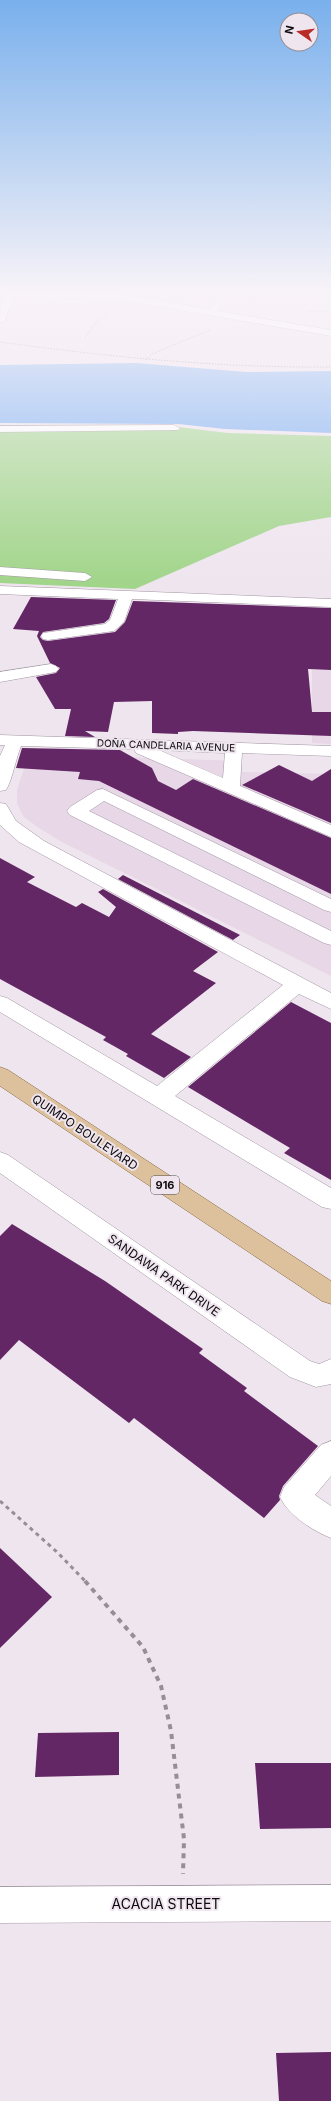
<svg xmlns="http://www.w3.org/2000/svg" width="331" height="2101" font-family="Inter,sans-serif">
	<rect width="100%" height="100%" fill="#efe5ef"/>
	<g fill="#e7d7e7">
		<polygon points="312,670 331,670 331,744 312,743"/>
		<polygon points="29,754 242,761 242,772 331,774 331,976 58,840 36,826 23,816 17,803 17,790"/>
	</g>
	<polygon fill="#a1d58a" points="0,425 170,426 228,433 331,436 331,517 279,526 135,589 0,583"/>
	<polygon fill="#72aaf2" points="136,363 246,372 331,371 331,433 225,429 178,424 0,423 0,365"/>
	<g fill="#642765">
		<polygon points="31,597 116,600 109,619 104,623 43,632 40,637 43,640 48,641 115,632 125,622 133,601 331,608 331,670 308,669 312,712 331,712 331,736 193,731 178,732 178,734 152,733 152,701 114,702 108,732 85,731 95,737 65,736 71,709 55,709 36,677 56,673 60,668 50,663 37,636 39,631 13,629"/>
		<polygon points="22,748 120,750 152,768 158,781 176,790 193,779 331,838 331,894 99,781 78,779 80,772 16,768"/>
		<polygon points="279,765 312,781 331,769 331,823 242,785"/>
		<polygon points="0,858 35,877 27,882 76,907 82,903 109,917 116,907 98,892 103,889 218,952 193,971 216,983 151,1034 191,1057 164,1078 126,1056 128,1054 103,1040 106,1037 0,979"/>
		<polygon points="123,875 240,935 233,940 118,879"/>
		<polygon points="291,1002 331,1023 331,1180 284,1153 290,1148 188,1087"/>
		<polygon points="12,1224 105,1281 203,1349 199,1353 247,1388 244,1391 318,1446 283,1486 279,1496 280,1500 264,1518 134,1418 129,1423 19,1340 0,1360 0,1236"/>
		<polygon points="0,1548 52,1597 0,1648"/>
		<polygon points="119,1732 119,1775 35,1777 38,1733"/>
		<polygon points="255,1763 331,1763 331,1828 260,1829"/>
		<polygon points="331,2052 331,2101 279,2101 276,2053"/>
	</g>
	<g fill="none" stroke-linecap="round" stroke-linejoin="round">
		<g stroke="#a096a0" stroke-width="1">
			<g id="minor">
				<path d="M220,290H228L227,298L217,311L331,330V336L115,299L13,297L5,320L0,323C0,314 0,295 9,291L115,293L209,309L219,298Z"/>
				<polygon points="174,425 180,428 178,430 0,432 0,426"/>
				<polygon points="0,567 85,573 92,577 85,581 0,575"/>
				<polygon points="0,586 331,599 331,607 132,599 124,622 114,631 48,640 43,639 41,636 43,633 105,624 110,620 118,599 0,594"/>
				<polygon points="51,664 56,666 59,669 56,672 0,682 0,672"/>
				<path d="M0,735L331,746V756L242,753L240,786L331,825V837L136,753L134,749L21,746C16,758 12,781 6,790L0,791V756L5,745H0ZM159,750L225,753L223,778Z"/>
				<polygon points="103,789 331,899 331,912 324,910 104,801 89,811 331,931 331,945 324,943 70,815 67,811 70,807 97,790"/>
				<polygon points="0,803 6,804 16,821 44,841 331,993 331,1009 299,994 175,1096 331,1188 331,1209 322,1207 0,1012 0,996 7,998 157,1086 283,985 19,842 0,825"/>
				<polygon points="0,1152 8,1155 310,1361 319,1364 331,1359 331,1384 316,1387 290,1377 0,1173"/>
				<path d="M331,1441V1476L315,1495L331,1506V1538C313,1531 288,1515 280,1497L284,1487L321,1445Z"/>
				<polygon points="331,1885 331,1921 0,1923 0,1887"/>
			</g>
		</g>
		<g stroke="#84673f" stroke-width="1">
			<polygon id="major" points="0,1067 8,1070 331,1281 331,1304 322,1301 0,1086"/>
		</g>
		<g stroke="#958e95" stroke-width="1" stroke-dasharray="1.5 1.5" stroke-linecap="butt">
			<polyline points="240,293 331,296"/>
			<polyline points="308,311 331,312"/>
			<polyline points="85,338 98,320 109,312"/>
			<path d="M0,342C110,357 220,368 331,367"/>
			<polyline points="146,360 152,354 210,330"/>
		</g>
		<polyline stroke="#958e95" stroke-width="3" stroke-dasharray="4 4" stroke-linecap="butt" points="0,1501 57,1552 86,1582"/>
		<polyline stroke="#958e95" stroke-width="4" stroke-dasharray="5 5" stroke-linecap="butt" points="85,1581 143,1647 161,1686 171,1731 184,1839 183,1874"/>
		<use href="#minor" fill="#fff" fill-rule="evenodd"/>
		<use href="#major" fill="#dcc19c" fill-rule="evenodd"/>
	</g>
	<linearGradient id="sky" x2="0" y2="1"><stop stop-color="#79b0ec"/><stop offset="0.5" stop-color="#f8f3f8"/><stop offset="1" stop-color="#f8f3f8" stop-opacity="0"/></linearGradient>
	<rect width="331" height="584" fill="url(#sky)"/>
	<g text-anchor="middle" dominant-baseline="central" stroke-width="4" stroke-linejoin="round" paint-order="stroke">
		<g font-size="10" fill="#0e0b0e" stroke="#efe5ef">
			<text transform="translate(166 745) rotate(2)">DOÑA CANDELARIA AVENUE</text>
		</g>
		<rect fill="#efe5ef" stroke="#524c52" stroke-width="1" x="151" y="1176" width="28" height="18" rx="3"/>
		<g font-size="11" font-weight="bold" fill="#0e0b0e">
			<text x="165" y="1185">916</text>
		</g>
		<g font-size="12" fill="#0e0b0e" stroke="#efe5ef">
			<text transform="translate(85 1132) rotate(34)">QUIMPO BOULEVARD</text>
			<text transform="translate(164 1275) rotate(35)">SANDAWA PARK DRIVE</text>
		</g>
		<g font-size="14" fill="#0e0b0e" stroke="#efe5ef">
			<text x="166" y="1903">ACACIA STREET</text>
		</g>
	</g>
	<g transform="translate(299 32) rotate(283)"><circle r="19" fill="#efe5ef" stroke="#958e95"/>
	<path d="M0-3L7 15L0 10L-7 15Z" fill="#ba2b28"/>
	<text y="-6" font-size="11" font-weight="bold" text-anchor="middle" fill="#0e0b0e">N</text>
	</g>
</svg>
